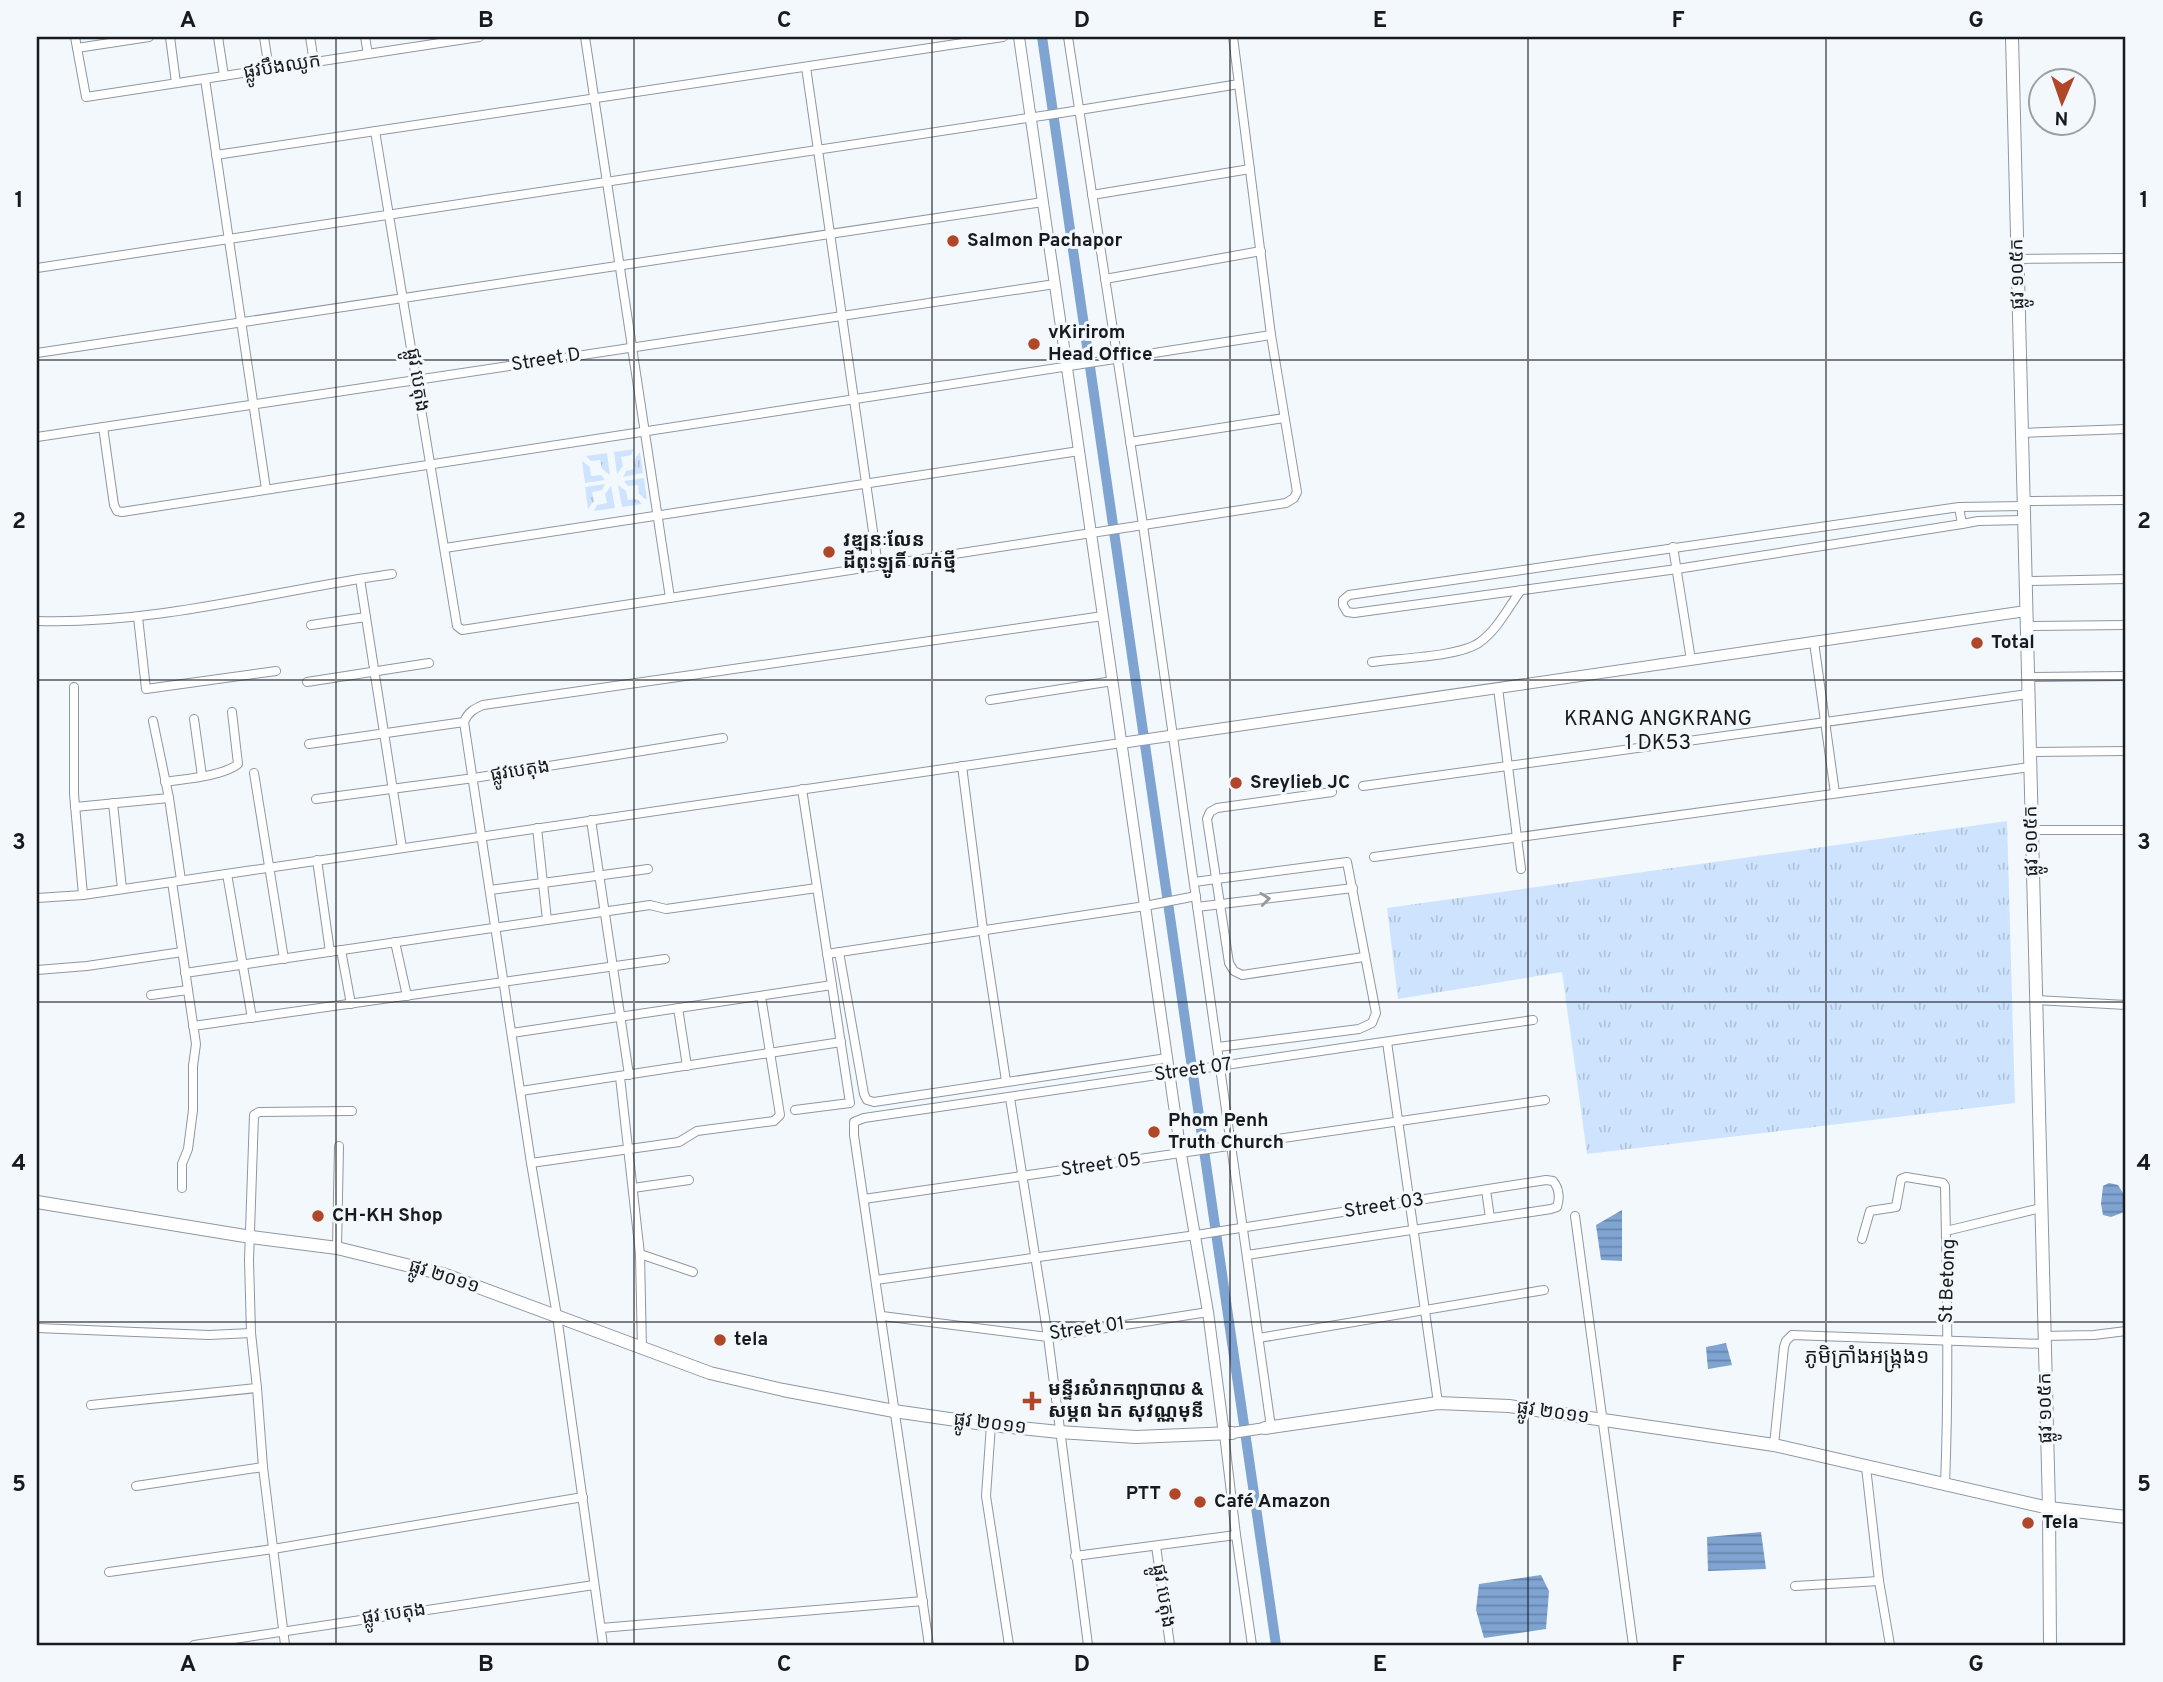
<svg xmlns="http://www.w3.org/2000/svg" width="2163" height="1682" font-family="Overpass,'Noto Sans Khmer',sans-serif">
	<defs>
		<pattern id="grass-tufts" width="24" height="20" patternUnits="userSpaceOnUse" patternTransform="scale(1.75)"><rect width="24" height="20" fill="#cee4fe"/><path d="M3 7l-1-3M5 7V3M7 7l1-3M15 17l-1-3M17 17v-4M19 17l1-3" fill="none" stroke="#b0c3d9"/></pattern>
		<pattern id="water-rules" width="6" height="5" patternUnits="userSpaceOnUse" patternTransform="scale(1.75)"><rect width="6" height="5" fill="#7fa4d2"/><path d="M0 2.5h6" fill="none" stroke="#6785aa"/></pattern>
	</defs>
	<rect width="100%" height="100%" fill="#f3f8fd"/>
	<g fill="url(#grass-tufts)">
		<polygon points="634,449 631,455 621,457 623,466 617,474 614,452"/>
		<polygon points="640,452 643,473 623,477 626,471 635,469 634,460"/>
		<polygon points="607,453 610,475 602,469 600,460 591,461 586,456"/>
		<polygon points="582,461 590,467 591,476 601,475 605,480 585,483"/>
		<polygon points="644,478 647,500 639,494 638,485 628,486 624,481"/>
		<polygon points="605,484 602,490 592,492 594,501 588,509 585,487"/>
		<polygon points="618,485 626,491 628,500 637,499 642,504 622,507"/>
		<polygon points="611,486 615,508 594,511 597,505 607,503 605,494"/>
		<polygon points="2007,821 2015,1103 1587,1154 1562,972 1398,999 1387,908"/>
	</g>
	<g fill="url(#water-rules)">
		<polygon points="2109,1183 2118,1185 2126,1198 2124,1212 2111,1217 2103,1215 2101,1204 2103,1186"/>
		<polygon points="1622,1210 1622,1261 1601,1260 1596,1225"/>
		<polygon points="1726,1343 1732,1365 1708,1369 1706,1347"/>
		<polygon points="1761,1532 1766,1569 1708,1571 1707,1537"/>
		<polygon points="1541,1575 1549,1591 1546,1629 1484,1638 1476,1610 1479,1584"/>
	</g>
	<g fill="none" stroke-linecap="round" stroke-linejoin="round">
		<polyline stroke="#7fa4d2" stroke-width="10" points="1042,37 1276,1645"/>
		<g stroke="#8e97a3" stroke-width="10">
			<g id="minor">
				<polyline points="75,37 86,97 479,37"/>
				<polyline points="170,37 176,83"/>
				<polyline points="218,37 224,76"/>
				<polyline points="264,37 269,69"/>
				<polyline points="310,37 314,62"/>
				<polyline points="365,37 368,54"/>
				<polyline points="585,37 670,598"/>
				<polyline points="1068,37 1143,525 1271,1427"/>
				<polyline points="77,48 149,37"/>
				<polyline points="806,67 878,566"/>
				<polyline points="205,79 266,489"/>
				<polyline points="375,131 457,626 462,630 1286,503 1294,498 1297,492 1271,335 1233,37"/>
				<polyline points="216,155 1003,37"/>
				<polyline points="1092,195 1250,169"/>
				<polyline points="2017,259 2126,258"/>
				<polyline points="37,268 1061,113 1239,84"/>
				<polyline points="1105,279 1261,251"/>
				<polyline points="37,353 1043,202"/>
				<polyline points="103,427 114,505 117,511 122,512 1271,335"/>
				<polyline points="2022,433 2126,429"/>
				<polyline points="37,437 1055,284"/>
				<polyline points="1130,442 1284,418"/>
				<polyline points="2024,501 2126,500"/>
				<polyline points="1959,507 1962,524 1677,569 1354,613 1347,612 1343,605 1343,600 1349,595 1959,507 2024,506"/>
				<polyline points="1962,524 1978,521 2024,520"/>
				<polyline points="1673,547 1691,660"/>
				<polyline points="445,548 1079,451"/>
				<polyline points="360,579 402,848"/>
				<polyline points="2026,581 2126,579"/>
				<polyline points="138,617 146,689 276,671"/>
				<path d="M37,621C155,625 276,590 392,574"/>
				<polyline points="311,625 366,617"/>
				<polyline points="2027,626 2126,625"/>
				<polyline points="1814,642 1835,793"/>
				<path d="M1372,662C1399,658 1460,657 1480,642C1497,630 1508,608 1521,590"/>
				<polyline points="2028,677 2126,676"/>
				<polyline points="307,682 429,663"/>
				<polyline points="74,687 74,794 83,895"/>
				<polyline points="1498,688 1521,869"/>
				<polyline points="990,700 1113,681"/>
				<polyline points="194,719 202,776"/>
				<polyline points="153,721 169,798 181,880"/>
				<polyline points="464,722 531,1163 557,1316 603,1645"/>
				<path d="M309,744L464,722C468,712 474,709 483,705L1103,616"/>
				<polyline points="2030,752 2126,751"/>
				<polyline points="962,766 983,930 1006,1081"/>
				<polyline points="254,773 284,959"/>
				<path d="M165,782C184,779 224,776 238,764L232,712"/>
				<polyline points="1363,786 2028,694"/>
				<polyline points="1332,792 1217,808 1210,812 1207,819 1229,963 1234,971 1242,975 1364,957"/>
				<polyline points="316,799 474,778 723,738"/>
				<polyline points="113,803 122,889"/>
				<polyline points="75,807 169,798"/>
				<polyline points="591,820 629,1075"/>
				<polyline points="537,828 547,920"/>
				<polyline points="2032,830 2126,830"/>
				<polyline points="1374,857 2030,767"/>
				<polyline points="317,860 330,952"/>
				<polyline points="227,874 252,1018"/>
				<polyline points="172,882 196,1044 193,1066 193,1110 188,1149 182,1164 182,1188"/>
				<polyline points="1194,882 1347,862 1376,1013 1372,1023 1359,1029 1218,1047"/>
				<polyline points="490,890 648,869"/>
				<polyline points="37,898 83,895 1121,743"/>
				<polyline points="1197,907 1353,888"/>
				<polyline points="395,942 407,996"/>
				<polyline points="341,950 351,1004"/>
				<polyline points="839,952 864,1094 867,1100 874,1102 1167,1058"/>
				<polyline points="827,954 1145,906 1196,896"/>
				<polyline points="37,970 87,966 182,952"/>
				<polyline points="185,973 650,905 666,909 817,888"/>
				<polyline points="151,995 188,990"/>
				<polyline points="2036,1000 2126,1005"/>
				<polyline points="678,1008 687,1066"/>
				<polyline points="193,1026 665,959"/>
				<polyline points="512,1033 832,985"/>
				<polyline points="1387,1042 1438,1403"/>
				<polyline points="620,1077 640,1254 642,1349"/>
				<polyline points="521,1091 841,1042"/>
				<polyline points="1010,1098 1048,1337 1088,1645"/>
				<polyline points="795,1110 850,1103 802,789"/>
				<polyline points="531,1163 679,1142 697,1131 774,1121 780,1115 761,996"/>
				<polyline points="633,1188 689,1180"/>
				<polyline points="1486,1190 1490,1218"/>
				<polyline points="864,1199 1545,1100"/>
				<polyline points="1575,1216 1633,1645"/>
				<polyline points="1946,1231 2041,1208"/>
				<path d="M1862,1239L1870,1211L1896,1207L1901,1179L1906,1177L1943,1183L1945,1186C1947,1285 1949,1385 1945,1485"/>
				<polyline points="337,1248 339,1146"/>
				<polyline points="640,1254 693,1272"/>
				<path d="M876,1280L1196,1235L1546,1180L1553,1181C1559,1188 1560,1198 1557,1207L1551,1209L1247,1255"/>
				<polyline points="882,1316 1048,1337 1208,1312"/>
				<polyline points="37,1328 209,1335 251,1333"/>
				<polyline points="2044,1336 2094,1335 2126,1331"/>
				<polyline points="1259,1338 1544,1290"/>
				<polyline points="91,1405 257,1388"/>
				<polyline points="991,1425 986,1496 1009,1645"/>
				<polyline points="1224,1434 1236,1535 1252,1645"/>
				<polyline points="1774,1445 1784,1347 1786,1341 1792,1335 2044,1344"/>
				<polyline points="1866,1467 1879,1581 1890,1645"/>
				<polyline points="136,1486 263,1467"/>
				<polyline points="1156,1546 1170,1645"/>
				<polyline points="1075,1556 1236,1535"/>
				<polyline points="109,1572 273,1549 583,1497"/>
				<polyline points="1795,1586 1879,1581"/>
				<polyline points="601,1628 923,1601"/>
				<polyline points="194,1645 594,1585"/>
				<polyline points="285,1645 263,1467 257,1388 251,1333 249,1260 254,1115 259,1112 352,1111"/>
				<polyline points="929,1645 854,1135 854,1122 864,1118 1533,1020"/>
			</g>
		</g>
		<g stroke="#8e97a3" stroke-width="12">
			<g id="tertiary">
				<polyline points="1019,37 1181,1154 1208,1312 1224,1434"/>
				<polyline points="1121,743 2026,611"/>
				<polyline points="1232,1433 1265,1428"/>
			</g>
		</g>
		<g stroke="#8e97a3" stroke-width="14">
			<g id="secondary">
				<polyline points="2012,37 2049,1508 2050,1645"/>
				<polyline points="37,1202 251,1237 337,1248 443,1274 710,1373 783,1390 894,1411 991,1425 1059,1432 1136,1437 1232,1433"/>
				<polyline points="1265,1428 1438,1403 1509,1406 1774,1445 2049,1508 2126,1517"/>
			</g>
		</g>
		<use href="#minor" stroke="#fff" stroke-width="8"/>
		<use href="#tertiary" stroke="#fff" stroke-width="10"/>
		<use href="#secondary" stroke="#fff" stroke-width="12"/>
	</g>
	<defs><path id="oneway-chevron" d="M-2-3.5L2.5 0L-2 3.5" fill="none" stroke-width="1.6" stroke-linecap="round" stroke-linejoin="round" transform="scale(1.75)"/></defs>
	<use stroke="#97989a" href="#oneway-chevron" transform="translate(1265 899) rotate(-7)"/>
	<path fill="none" stroke="#171b1f" stroke-width="2" stroke-opacity="0.55" d="M336,37V1645M634,37V1645M932,37V1645M1230,37V1645M1528,37V1645M1826,37V1645M37,360H2126M37,680H2126M37,1002H2126M37,1322H2126"/>
	<g fill="#af4728" stroke="#f3f8fd" stroke-width="2.5">
		<circle cx="953" cy="241" r="7"/>
		<circle cx="1034" cy="344" r="7"/>
		<circle cx="829" cy="552" r="7"/>
		<circle cx="1977" cy="643" r="7"/>
		<circle cx="1236" cy="783" r="7"/>
		<circle cx="1154" cy="1132" r="7"/>
		<circle cx="318" cy="1216" r="7"/>
		<circle cx="720" cy="1340" r="7"/>
		<path d="M1028.5 1390.5h7v7h7v7h-7v7h-7v-7h-7v-7h7z"/>
		<circle cx="1175" cy="1494" r="7"/>
		<circle cx="1200" cy="1502" r="7"/>
		<circle cx="2028" cy="1523" r="7"/>
	</g>
	<g text-anchor="middle" dominant-baseline="central" stroke-width="6" stroke-linejoin="round" paint-order="stroke">
		<g font-size="19" fill="#171b1f" stroke="#f3f8fd">
			<text transform="translate(282 67) rotate(-9)">ផ្លូវបឹងឈូក</text>
			<text transform="translate(2018 274) rotate(-91)">ផ្លូវ ១០៥ក</text>
			<text transform="translate(546 360) rotate(-9)">Street D</text>
			<text transform="translate(417 380) rotate(81)">ផ្លូវ បេតុង</text>
			<text transform="translate(520 771) rotate(-9)">ផ្លូវបេតុង</text>
			<text transform="translate(2032 841) rotate(-91)">ផ្លូវ ១០៥ក</text>
			<text transform="translate(1193 1070) rotate(-8)">Street 07</text>
			<text transform="translate(1101 1165) rotate(-8)">Street 05</text>
			<text transform="translate(1384 1206) rotate(-9)">Street 03</text>
			<text transform="translate(444 1277) rotate(18)">ផ្លូវ ២០១១</text>
			<text transform="translate(1948 1281) rotate(-88)">St Betong</text>
			<text transform="translate(1087 1329) rotate(-8)">Street 01</text>
			<text transform="translate(2046 1408) rotate(-91)">ផ្លូវ ១០៥ក</text>
			<text transform="translate(1553 1413) rotate(8)">ផ្លូវ ២០១១</text>
			<text transform="translate(990 1424) rotate(7)">ផ្លូវ ២០១១</text>
			<text transform="translate(1163 1596) rotate(81)">ផ្លូវ បេតុង</text>
			<text transform="translate(394 1614) rotate(-8)">ផ្លូវ បេតុង</text>
		</g>
		<g font-size="19" font-weight="bold" fill="#171b1f" stroke="#f3f8fd" text-anchor="start">
			<text x="967" y="241">Salmon Pachapor</text>
			<text x="1048" y="333">vKirirom<tspan x="1048" dy="22">Head Office</tspan></text>
			<text x="843" y="541">វឌ្ឍនៈលែន<tspan x="843" dy="22">ដីពុះឡូតិ៍ លក់ថ្មី</tspan></text>
			<text x="1991" y="643">Total</text>
			<text x="1250" y="783">Sreylieb JC</text>
			<text x="1168" y="1121">Phom Penh<tspan x="1168" dy="22">Truth Church</tspan></text>
			<text x="332" y="1216">CH-KH Shop</text>
			<text x="734" y="1340">tela</text>
			<text x="1048" y="1390">មន្ទីរសំរាកព្យាបាល &amp;<tspan x="1048" dy="22">សម្ភព ឯក សុវណ្ណមុនី</tspan></text>
			<text x="1161" y="1494" text-anchor="end">PTT</text>
			<text x="1214" y="1502">Café Amazon</text>
			<text x="2042" y="1523">Tela</text>
		</g>
		<g font-size="21" fill="#171b1f" stroke="#f3f8fd">
			<text x="1658" y="719">KRANG ANGKRANG<tspan x="1658" dy="24">1 DK53</tspan></text>
			<text x="1867" y="1357">ភូមិក្រាំងអង្រ្កង១</text>
		</g>
	</g>
	<rect width="2163" height="1682" fill="none" stroke="#f3f8fd" stroke-width="77"/>
	<g transform="translate(2062 102) rotate(182)"><circle r="33" fill="#f3f8fd" stroke="#9ba0a4" stroke-width="2"/>
	<path d="M0-5L12 26L0 18L-12 26Z" fill="#af4728"/>
	<text y="-10" font-size="19" font-weight="bold" text-anchor="middle" fill="#171b1f">N</text>
	</g>
	<rect x="38" y="38" width="2086" height="1606" fill="none" stroke="#171b1f" stroke-width="2.5"/>
	<g font-size="23" text-anchor="middle" font-weight="bold" fill="#171b1f">
		<text x="188" y="27">A</text>
		<text x="486" y="27">B</text>
		<text x="784" y="27">C</text>
		<text x="1082" y="27">D</text>
		<text x="1380" y="27">E</text>
		<text x="1678" y="27">F</text>
		<text x="1976" y="27">G</text>
		<text x="19" y="207">1</text>
		<text x="2144" y="207">1</text>
		<text x="19" y="528">2</text>
		<text x="2144" y="528">2</text>
		<text x="19" y="849">3</text>
		<text x="2144" y="849">3</text>
		<text x="19" y="1170">4</text>
		<text x="2144" y="1170">4</text>
		<text x="19" y="1491">5</text>
		<text x="2144" y="1491">5</text>
		<text x="188" y="1671">A</text>
		<text x="486" y="1671">B</text>
		<text x="784" y="1671">C</text>
		<text x="1082" y="1671">D</text>
		<text x="1380" y="1671">E</text>
		<text x="1678" y="1671">F</text>
		<text x="1976" y="1671">G</text>
	</g>
</svg>
